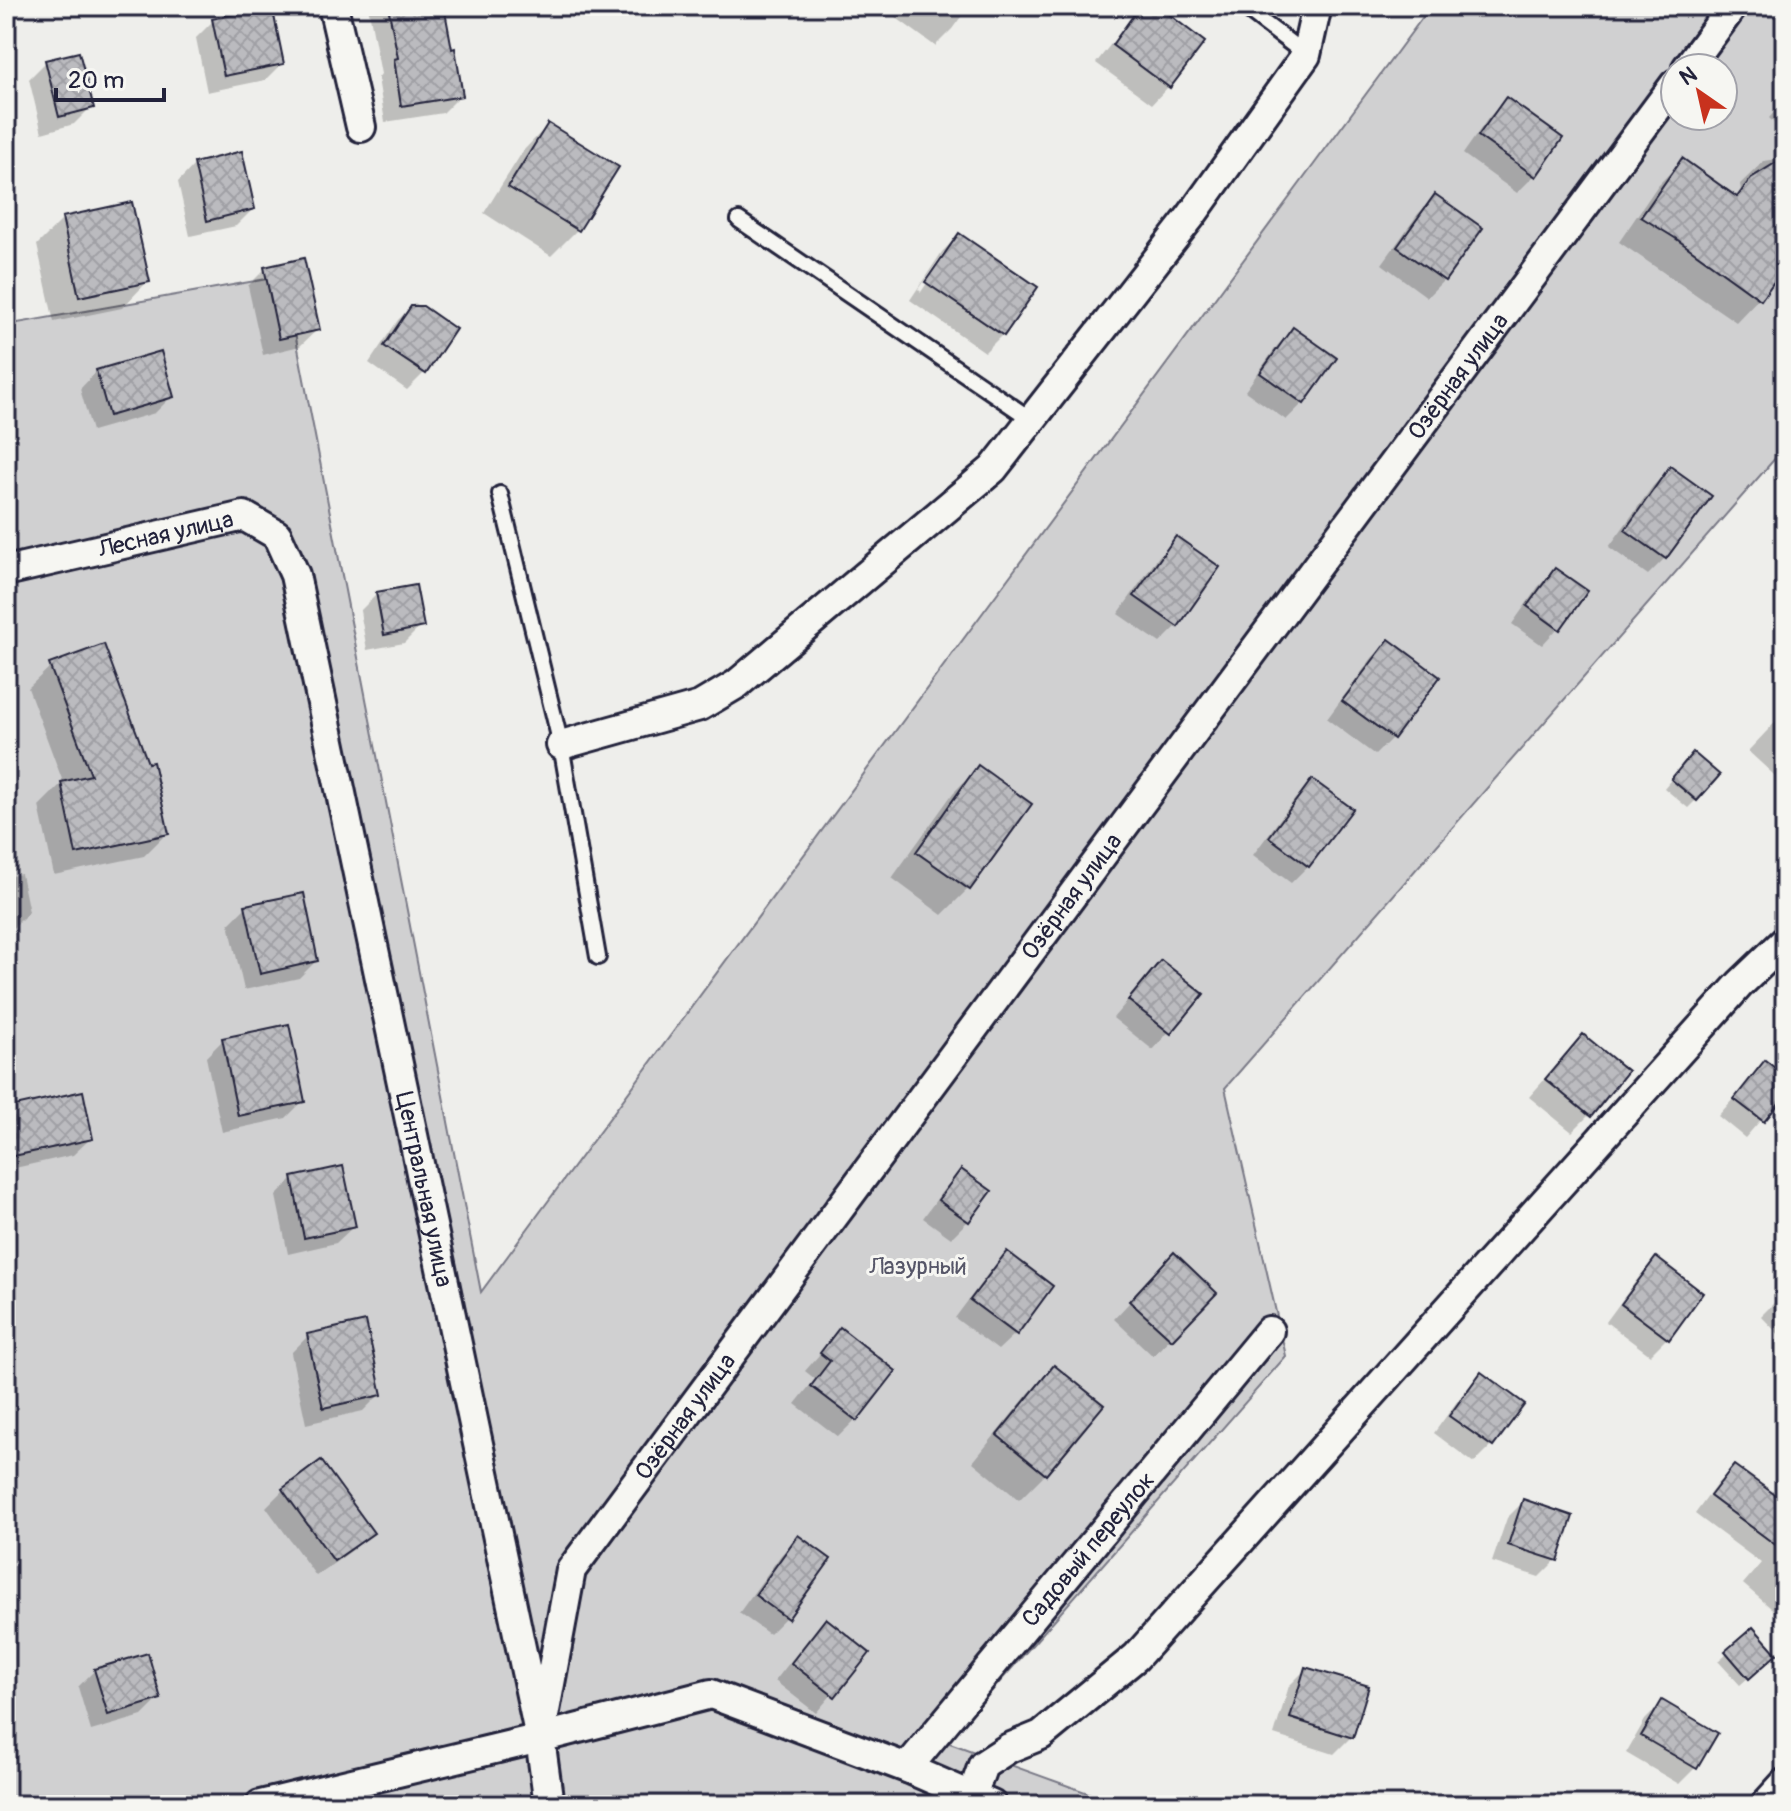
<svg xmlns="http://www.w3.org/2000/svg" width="1791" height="1811" font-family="Pangolin,sans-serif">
	<defs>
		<pattern id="building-cross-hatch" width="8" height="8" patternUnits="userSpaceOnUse" patternTransform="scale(2)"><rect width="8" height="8" fill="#bbbbbf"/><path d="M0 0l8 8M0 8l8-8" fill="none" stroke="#a0a0a5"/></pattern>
	</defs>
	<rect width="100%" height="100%" fill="#eeeeeb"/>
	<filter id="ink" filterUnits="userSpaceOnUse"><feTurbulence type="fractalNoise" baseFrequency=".0125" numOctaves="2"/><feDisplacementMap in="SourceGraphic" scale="16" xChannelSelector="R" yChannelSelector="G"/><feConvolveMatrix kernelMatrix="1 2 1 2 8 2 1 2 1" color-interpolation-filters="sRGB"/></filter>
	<g filter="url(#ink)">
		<path fill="#d0d0d1" stroke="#797986" stroke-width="2" fill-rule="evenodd" d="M1431,6H1785V447L1225,1088L1286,1356L947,1742L1121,1805H6V325L284,276L481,1292ZM1675,68H1723V116H1675Z"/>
		<g fill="#0003" fill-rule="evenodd">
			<polygon points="6,6 23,6 6,10"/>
			<polygon points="368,6 442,6 460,96 443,113 385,122 378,78 381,74"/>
			<polygon points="890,6 969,6 952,29 935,46 887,11"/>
			<polygon points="1141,6 1155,6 1202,42 1168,87 1152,104 1096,63"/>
			<polygon points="213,21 282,63 265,80 207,92 196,38"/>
			<polygon points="46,62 91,107 74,124 42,133 29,79"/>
			<polygon points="1506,100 1534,176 1517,193 1463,154 1489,117"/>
			<polygon points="1785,100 1785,133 1769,118"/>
			<polygon points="548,125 616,168 577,230 551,256 484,213 523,151"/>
			<polygon points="1785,158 1785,263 1759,298 1736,322 1619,242 1658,185 1682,161 1735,197 1741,191 1740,184 1764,161"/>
			<polygon points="195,164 253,209 236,226 190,236 178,182"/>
			<polygon points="1435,197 1444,280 1427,297 1382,264 1418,214"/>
			<polygon points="63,219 147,282 122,308 54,322 37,245"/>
			<path d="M959,235L1002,335L985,352L910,300L942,252ZM944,252H948L921,292L918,289Z"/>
			<polygon points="265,269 318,329 300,346 263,355 248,286"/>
			<polygon points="415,303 454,329 424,373 407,390 369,363 398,320"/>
			<polygon points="1294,329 1303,403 1286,420 1245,391 1277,346"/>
			<polygon points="97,371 172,396 155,413 92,431 80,389"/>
			<polygon points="1670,469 1665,558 1648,575 1609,547 1653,486"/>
			<polygon points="1176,539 1177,626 1160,643 1118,614 1159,556"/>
			<polygon points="1555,570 1558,628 1542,645 1512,624 1538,587"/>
			<polygon points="377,594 421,626 404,643 367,650 360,611"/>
			<polygon points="1389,641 1392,738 1375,755 1327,719 1372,658"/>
			<polygon points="51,666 167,833 144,856 54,875 39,806 63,782 28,688"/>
			<polygon points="1785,712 1785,785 1748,751"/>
			<polygon points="1685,763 1696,800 1688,808 1664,788"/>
			<polygon points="978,768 1029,804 968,889 942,915 892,878 953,793"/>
			<polygon points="1312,782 1308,866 1291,883 1253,855 1295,799"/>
			<polygon points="21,874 29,912 12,929 6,931 6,877"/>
			<polygon points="246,907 316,961 299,978 244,990 229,924"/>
			<polygon points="1161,962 1201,994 1153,1050 1113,1018"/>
			<polygon points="1583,1036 1589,1115 1572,1132 1529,1097"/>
			<polygon points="223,1040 303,1101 286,1118 222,1132 206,1057"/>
			<polygon points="1765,1063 1785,1079 1785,1092 1745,1138 1718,1116"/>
			<polygon points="6,1110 91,1138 73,1155 6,1170"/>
			<polygon points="961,1172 968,1221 951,1238 923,1218 944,1189"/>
			<polygon points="293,1179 354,1226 336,1243 288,1254 276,1196"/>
			<polygon points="1007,1254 1015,1334 998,1350 955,1318 990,1271"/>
			<polygon points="1656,1260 1667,1338 1650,1355 1606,1322 1639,1277"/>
			<polygon points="1158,1272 1214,1293 1153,1356 1114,1319"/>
			<polygon points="1785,1292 1785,1341 1761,1316"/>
			<polygon points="841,1330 893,1371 855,1420 838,1437 795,1404 815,1379 805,1371"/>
			<polygon points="308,1336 380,1394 363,1411 306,1424 291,1353"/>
			<polygon points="1054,1368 1045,1474 1019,1500 973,1462 1029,1393"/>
			<polygon points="1481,1375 1522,1405 1491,1446 1474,1463 1434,1433 1464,1392"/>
			<polygon points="1734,1467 1785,1524 1785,1620 1743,1584 1761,1563 1695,1514 1717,1484"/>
			<polygon points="283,1490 371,1532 354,1549 316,1576 266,1507"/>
			<polygon points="1524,1501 1570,1517 1556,1560 1539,1577 1492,1562 1507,1518"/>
			<polygon points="798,1538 786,1617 769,1634 739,1613 781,1555"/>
			<polygon points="826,1621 867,1653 816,1713 775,1681 809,1638"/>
			<polygon points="1753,1630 1766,1662 1740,1685 1718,1661"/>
			<polygon points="1306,1669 1351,1737 1334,1754 1274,1735 1289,1686"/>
			<polygon points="95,1670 159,1699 142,1716 91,1731 78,1687"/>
			<polygon points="1662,1703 1696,1767 1679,1784 1626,1753 1645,1720"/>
		</g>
		<g fill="url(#building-cross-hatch)" stroke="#22223b" stroke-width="2">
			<polygon points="272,6 284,64 224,76 212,19"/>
			<polygon points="388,6 444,6 452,49 455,48 463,96 401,106 394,59 398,58"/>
			<polygon points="1140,6 1158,6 1205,42 1170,88 1112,45"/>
			<polygon points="79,52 94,108 59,117 45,60"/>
			<polygon points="1506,97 1563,138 1536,177 1478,136"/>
			<polygon points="548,123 619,167 579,231 508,187"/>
			<polygon points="242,151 255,209 207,221 194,163"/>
			<polygon points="1785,157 1785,266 1761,300 1675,238 1641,217 1682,158 1737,197 1751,178"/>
			<polygon points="1435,194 1483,228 1445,281 1397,247"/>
			<polygon points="132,202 150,282 79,297 62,217"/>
			<polygon points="959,233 1038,287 1004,336 925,282"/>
			<polygon points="304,258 320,330 279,339 264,267"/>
			<polygon points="411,306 423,306 456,329 426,374 384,346"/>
			<polygon points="1293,327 1337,358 1304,404 1260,373"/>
			<polygon points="161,351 174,397 109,416 96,370"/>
			<polygon points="1670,466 1712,496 1666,559 1625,530"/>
			<polygon points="1176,536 1220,567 1178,627 1134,596"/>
			<polygon points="1555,568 1588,591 1560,630 1527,606"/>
			<polygon points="416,585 424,627 384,635 376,592"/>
			<polygon points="1389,639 1440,677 1394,739 1342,701"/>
			<polygon points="104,644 148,763 153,762 169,834 76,854 61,782 91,775 49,664"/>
			<polygon points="1693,752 1720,775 1697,801 1671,779"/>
			<polygon points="978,765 1032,804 970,890 916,852"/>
			<polygon points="1312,779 1353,809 1309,867 1269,837"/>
			<polygon points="304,893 318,961 260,974 245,905"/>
			<polygon points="1161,960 1204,994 1171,1034 1128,1000"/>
			<polygon points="289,1024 305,1102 238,1116 222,1038"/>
			<polygon points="1583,1034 1628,1071 1591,1117 1545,1079"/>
			<polygon points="1765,1060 1785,1076 1785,1096 1764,1122 1734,1099"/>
			<polygon points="83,1091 93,1139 9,1157 6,1141 6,1108"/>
			<polygon points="343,1166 356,1227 304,1238 292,1177"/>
			<polygon points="961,1169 992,1191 969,1222 938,1200"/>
			<polygon points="1007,1251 1053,1286 1017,1335 970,1300"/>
			<polygon points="1174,1252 1217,1293 1172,1340 1129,1301"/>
			<polygon points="1656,1257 1703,1293 1669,1340 1621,1304"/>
			<polygon points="366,1321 382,1395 323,1408 307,1334"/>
			<polygon points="840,1327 896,1371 857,1421 811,1386 830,1361 820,1353"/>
			<polygon points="1054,1365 1104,1405 1046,1475 997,1435"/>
			<polygon points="1481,1372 1525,1404 1493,1447 1449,1416"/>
			<polygon points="321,1460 374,1533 334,1561 282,1489"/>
			<polygon points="1734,1465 1785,1502 1785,1552 1710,1496"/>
			<polygon points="1523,1499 1573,1516 1558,1561 1508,1545"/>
			<polygon points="798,1535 831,1559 788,1619 755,1595"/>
			<polygon points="826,1618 870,1653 835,1697 791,1663"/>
			<polygon points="1753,1627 1777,1654 1749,1679 1725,1651"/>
			<polygon points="148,1653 161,1699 108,1715 94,1669"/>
			<polygon points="1305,1667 1369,1686 1353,1738 1290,1718"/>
			<polygon points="1662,1700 1718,1733 1697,1769 1641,1736"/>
		</g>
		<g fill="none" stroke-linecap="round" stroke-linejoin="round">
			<g stroke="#22223b" stroke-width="20">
				<g id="lane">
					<polyline points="1242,6 1306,55"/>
					<polyline points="739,220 1032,420"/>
					<polyline points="500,494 561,745 598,957"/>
				</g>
			</g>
			<g stroke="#22223b" stroke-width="34">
				<g id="street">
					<polyline points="333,6 361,127"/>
					<polyline points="1687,68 1733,6"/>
					<path id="s1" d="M6,571L244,516L277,535L295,575L540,1738L549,1805"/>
					<polyline points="561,745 700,706 737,684 993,469 1191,216 1306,55 1317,6"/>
					<path id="s2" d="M540,1738L571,1570L1675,84"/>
					<path id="s3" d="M907,1768L1269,1331"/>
					<polyline points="972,1796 983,1765 1009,1748 1041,1735 1136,1657 1740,984 1785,941"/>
					<polyline points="260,1805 540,1738 711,1694 907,1768 992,1805"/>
					<polyline points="1765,1805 1785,1783"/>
				</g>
			</g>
			<use href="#lane" stroke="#f6f6f2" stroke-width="14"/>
			<use href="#street" stroke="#f6f6f2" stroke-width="28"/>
		</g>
	</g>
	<g text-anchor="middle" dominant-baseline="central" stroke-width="6" stroke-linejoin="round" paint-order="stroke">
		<g font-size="24" fill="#22223b" stroke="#f6f6f2">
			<text stroke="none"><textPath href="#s2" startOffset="1658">Озёрная улица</textPath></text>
			<text stroke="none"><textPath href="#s1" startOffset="164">Лесная улица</textPath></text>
			<text stroke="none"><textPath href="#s2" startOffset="1010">Озёрная улица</textPath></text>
			<text stroke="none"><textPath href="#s1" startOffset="954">Центральная улица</textPath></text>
			<text stroke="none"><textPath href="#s2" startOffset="362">Озёрная улица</textPath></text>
			<text stroke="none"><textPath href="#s3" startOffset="284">Садовый переулок</textPath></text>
		</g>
		<g font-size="24" fill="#565668" stroke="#f6f6f2">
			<text x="918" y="1266">Лазурный</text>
		</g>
	</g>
	<rect width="1791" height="1811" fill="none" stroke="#f6f6f2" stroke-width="32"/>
	<rect x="16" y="16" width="1759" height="1779" fill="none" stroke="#22223b" stroke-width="3" filter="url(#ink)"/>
	<g transform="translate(1699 92) rotate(326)"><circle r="38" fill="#f6f6f2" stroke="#a1a1a9" stroke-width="2"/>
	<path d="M0-6L14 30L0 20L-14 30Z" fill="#c8321e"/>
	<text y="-12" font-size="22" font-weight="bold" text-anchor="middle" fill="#22223b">N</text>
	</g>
	<path d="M56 88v12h108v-12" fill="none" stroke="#22223b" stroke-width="4"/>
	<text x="68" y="88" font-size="24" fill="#22223b" stroke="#f6f6f2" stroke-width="6" paint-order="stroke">20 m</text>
</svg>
